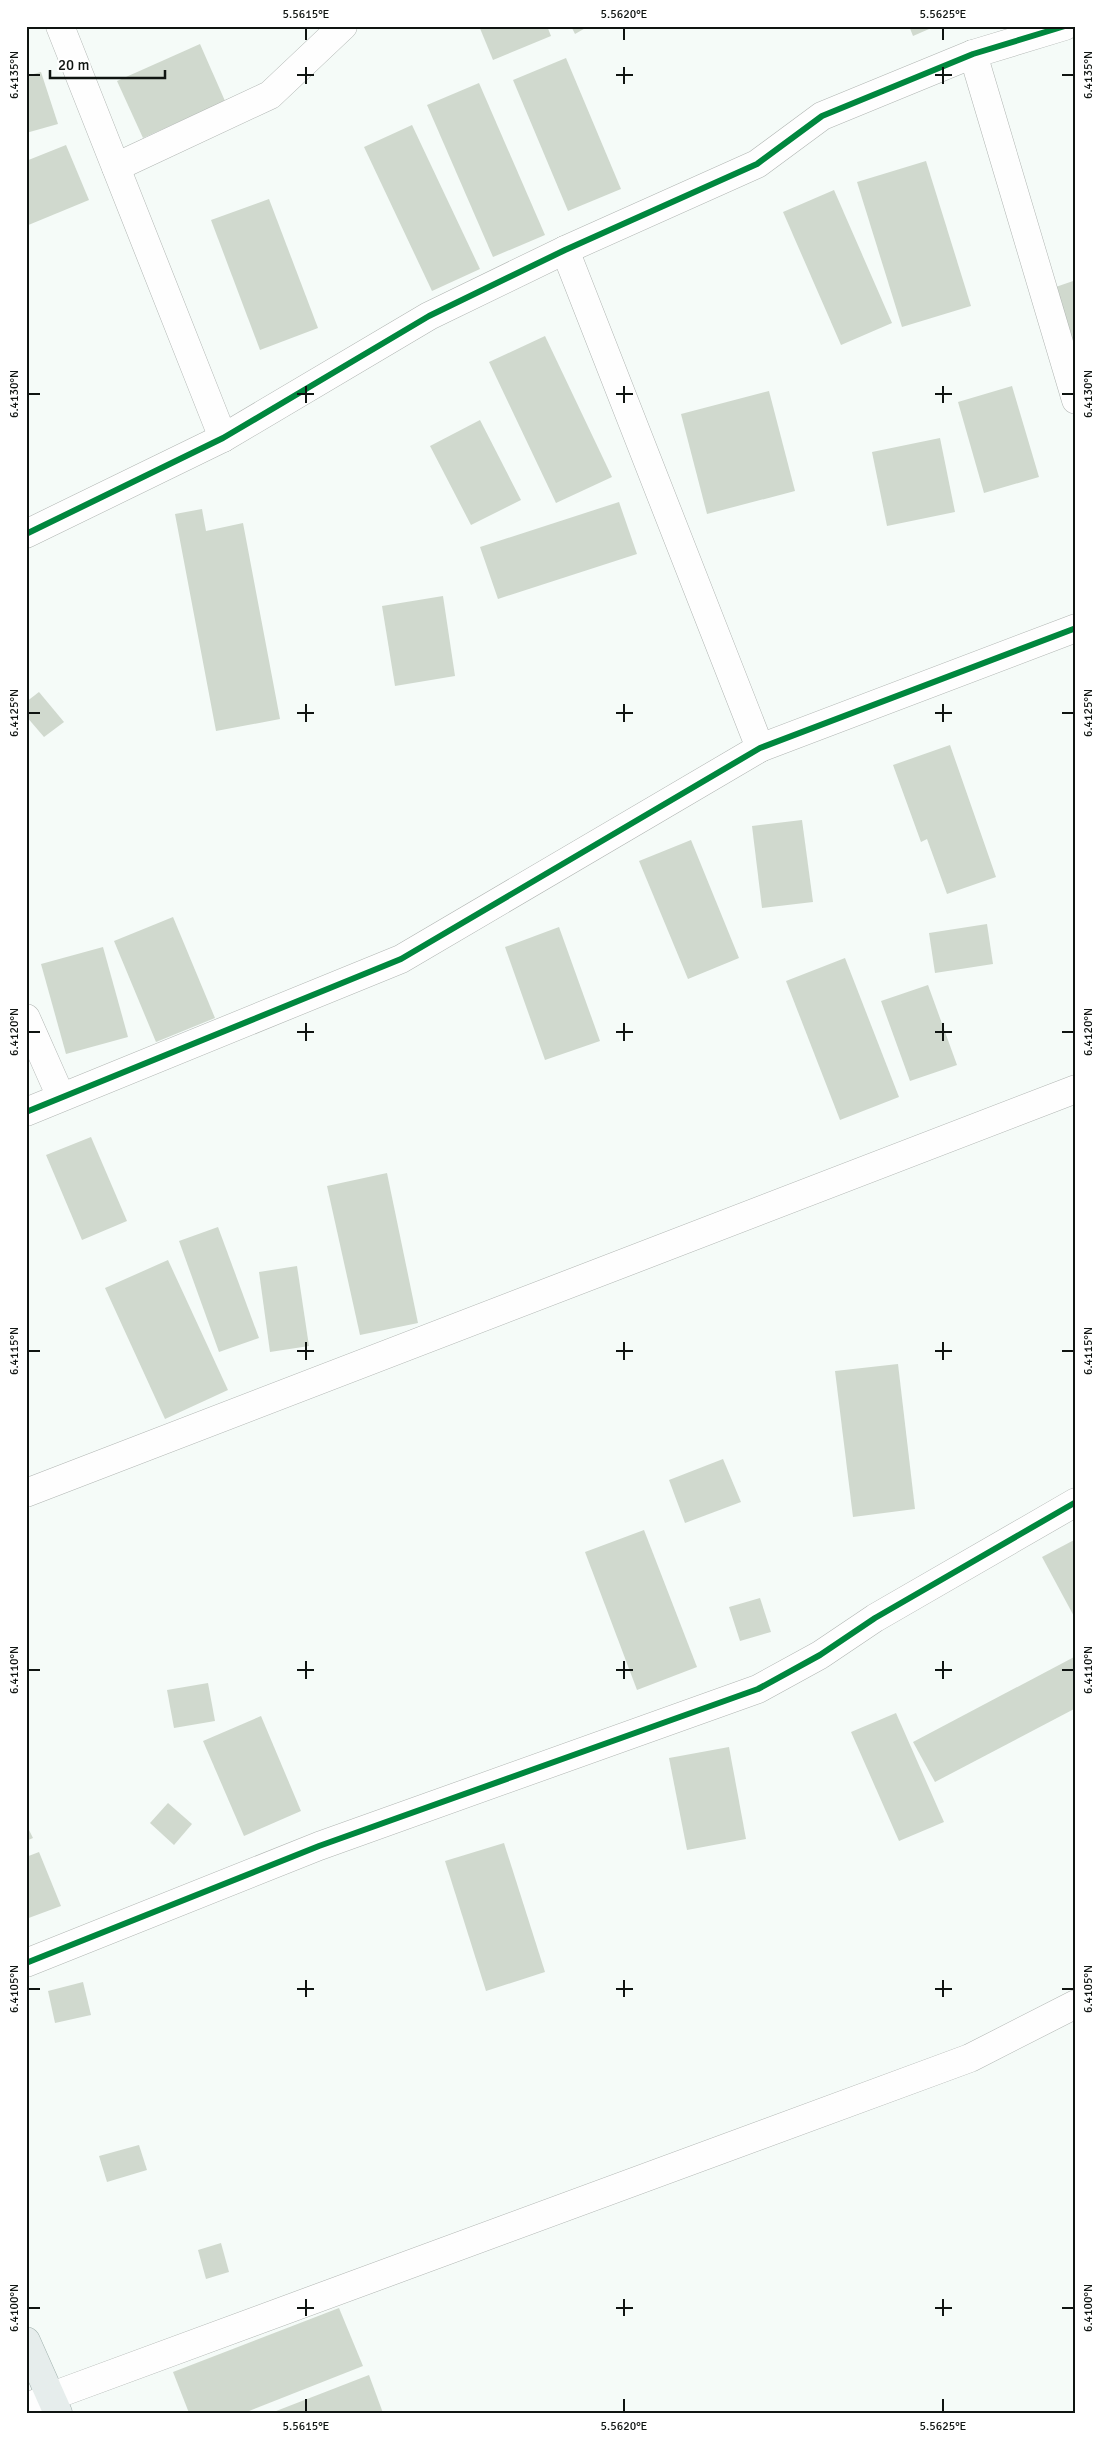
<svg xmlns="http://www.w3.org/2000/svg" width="1102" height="2439" font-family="Signika,sans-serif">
	<rect width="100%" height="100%" fill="#f5fbf8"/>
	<g fill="#d0d9ce">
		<polygon points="479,26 547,26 551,36 493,60"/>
		<polygon points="571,26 589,26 575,34"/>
		<polygon points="909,26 936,26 913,36"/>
		<polygon points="200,44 225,101 143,138 117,81"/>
		<polygon points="566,58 621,189 568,211 513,80"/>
		<polygon points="41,72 58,124 26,133 26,76"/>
		<polygon points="479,83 545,235 493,257 427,105"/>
		<polygon points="412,125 480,269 432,291 364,147"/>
		<polygon points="66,145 89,200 26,226 26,161"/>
		<polygon points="926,161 971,306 902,327 857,182"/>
		<polygon points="834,190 892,323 841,345 783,212"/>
		<polygon points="269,199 318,328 260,350 211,220"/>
		<polygon points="1076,280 1076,348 1069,350 1047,290"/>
		<polygon points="545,336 612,477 556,503 489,362"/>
		<polygon points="1012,386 1039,477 984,493 958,402"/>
		<polygon points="769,391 795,491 707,514 681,414"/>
		<polygon points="480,420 521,500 471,525 430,446"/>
		<polygon points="940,438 955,512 887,526 872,452"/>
		<polygon points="619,502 637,554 498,599 480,547"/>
		<polygon points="202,509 206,531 243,523 280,719 216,731 175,514"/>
		<polygon points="443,596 455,676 395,686 382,606"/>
		<polygon points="39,692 64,722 44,737 26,716 26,702"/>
		<polygon points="950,745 996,877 947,894 927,839 921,842 893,765"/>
		<polygon points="802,820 813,902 762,908 752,826"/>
		<polygon points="691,840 739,958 688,979 639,861"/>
		<polygon points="173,917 215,1018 156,1042 114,941"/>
		<polygon points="987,924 993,964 935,973 929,933"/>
		<polygon points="559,927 600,1041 545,1060 505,947"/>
		<polygon points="103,947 128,1037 66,1054 41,964"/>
		<polygon points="845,958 899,1097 840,1120 786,981"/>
		<polygon points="928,985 957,1065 910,1081 881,1001"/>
		<polygon points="91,1137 127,1221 82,1240 46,1155"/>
		<polygon points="387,1173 418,1323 360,1335 327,1186"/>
		<polygon points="218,1227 259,1338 219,1352 179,1241"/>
		<polygon points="168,1260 228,1390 165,1419 105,1288"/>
		<polygon points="297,1266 309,1346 270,1352 259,1272"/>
		<polygon points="898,1364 915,1509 853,1517 835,1371"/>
		<polygon points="723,1459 741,1502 685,1523 669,1480"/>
		<polygon points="644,1530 697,1667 637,1690 585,1552"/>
		<polygon points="1076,1539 1076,1620 1042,1557"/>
		<polygon points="760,1598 771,1632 740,1641 729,1607"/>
		<polygon points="1076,1656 1076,1708 935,1782 913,1742"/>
		<polygon points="208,1683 215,1721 174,1728 167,1690"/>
		<polygon points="896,1713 944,1822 899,1841 851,1732"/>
		<polygon points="261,1716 301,1811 244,1836 203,1741"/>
		<polygon points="729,1747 746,1839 687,1850 669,1758"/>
		<polygon points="168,1803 192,1824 174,1845 150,1823"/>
		<polygon points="26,1824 33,1838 26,1841"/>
		<polygon points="504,1843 545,1972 486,1991 445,1861"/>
		<polygon points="39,1852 61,1906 26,1919 26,1857"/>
		<polygon points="83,1982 91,2015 55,2023 48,1991"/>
		<polygon points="139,2145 147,2170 107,2182 99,2156"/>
		<polygon points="221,2243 229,2272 206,2279 198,2250"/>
		<polygon points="339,2308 363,2366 244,2413 189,2413 173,2372"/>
		<polygon points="369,2375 383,2413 271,2413"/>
	</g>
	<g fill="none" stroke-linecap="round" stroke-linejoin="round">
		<g stroke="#b0b5b2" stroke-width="29">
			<g id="street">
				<polyline points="60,26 223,438"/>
				<polyline points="973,54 1076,400"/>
				<polyline points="116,167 270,95 343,26"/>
				<polyline points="565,250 760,748"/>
				<polyline points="26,534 223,438 429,316 565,250 757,164 822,116 973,54 1065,26"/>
				<polyline points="26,1018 61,1097"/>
				<polyline points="26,1112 401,959 760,748 1076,628"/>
				<polyline points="26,1493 1076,1089"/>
				<polyline points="26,1963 319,1846 758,1689 820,1655 875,1618 1076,1502"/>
				<polyline points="26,2408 52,2396 970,2058 1076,2004"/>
			</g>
		</g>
		<g stroke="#a2b2af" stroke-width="29">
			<polyline id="primary" points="26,2341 58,2413"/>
		</g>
		<use href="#street" stroke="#fefefe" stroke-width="28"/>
		<use href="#primary" stroke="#e6edec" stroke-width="28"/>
		<g stroke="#fff" stroke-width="9">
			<g id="cycleway">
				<polyline points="26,534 223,438 429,316 565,250 757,164 822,116 973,54 1065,26"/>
				<polyline points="26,1112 401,959 760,748 1076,628"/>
				<polyline points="26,1963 319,1846 758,1689 820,1655 875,1618 1076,1502"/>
			</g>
		</g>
		<use href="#cycleway" stroke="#00873e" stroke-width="6"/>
	</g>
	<path fill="none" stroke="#0f1411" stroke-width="2" d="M306,28V40M624,28V40M943,28V40M306,67V84M624,67V84M943,67V84M28,75H40M297,75H314M616,75H633M935,75H952M1062,75H1074M306,386V403M624,386V403M943,386V403M28,394H40M297,394H314M616,394H633M935,394H952M1062,394H1074M306,704V722M624,704V722M943,704V722M28,713H40M297,713H314M616,713H633M935,713H952M1062,713H1074M306,1023V1041M624,1023V1041M943,1023V1041M28,1032H40M297,1032H314M616,1032H633M935,1032H952M1062,1032H1074M306,1342V1360M624,1342V1360M943,1342V1360M28,1351H40M297,1351H314M616,1351H633M935,1351H952M1062,1351H1074M306,1661V1679M624,1661V1679M943,1661V1679M28,1670H40M297,1670H314M616,1670H633M935,1670H952M1062,1670H1074M306,1980V1997M624,1980V1997M943,1980V1997M28,1989H40M297,1989H314M616,1989H633M935,1989H952M1062,1989H1074M306,2299V2316M624,2299V2316M943,2299V2316M28,2308H40M297,2308H314M616,2308H633M935,2308H952M1062,2308H1074M306,2399V2412M624,2399V2412M943,2399V2412"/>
	<rect width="1102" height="2439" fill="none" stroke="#ffffff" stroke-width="55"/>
	<path d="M50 70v8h115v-8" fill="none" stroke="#0f1411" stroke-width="2.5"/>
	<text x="58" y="70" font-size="15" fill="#0f1411" stroke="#ffffff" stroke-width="4" paint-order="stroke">20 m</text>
	<rect x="28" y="28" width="1046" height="2384" fill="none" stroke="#0f1411" stroke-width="2"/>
	<g font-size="12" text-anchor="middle" fill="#0f1411">
		<text x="306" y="18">5.5615°E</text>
		<text x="624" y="18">5.5620°E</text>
		<text x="943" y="18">5.5625°E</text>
		<text transform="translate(14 75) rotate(-90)" y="4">6.4135°N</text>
		<text transform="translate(1088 75) rotate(-90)" y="4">6.4135°N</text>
		<text transform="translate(14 394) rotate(-90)" y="4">6.4130°N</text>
		<text transform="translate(1088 394) rotate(-90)" y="4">6.4130°N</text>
		<text transform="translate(14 713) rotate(-90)" y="4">6.4125°N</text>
		<text transform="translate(1088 713) rotate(-90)" y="4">6.4125°N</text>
		<text transform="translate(14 1032) rotate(-90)" y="4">6.4120°N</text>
		<text transform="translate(1088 1032) rotate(-90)" y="4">6.4120°N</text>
		<text transform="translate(14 1351) rotate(-90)" y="4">6.4115°N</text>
		<text transform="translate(1088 1351) rotate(-90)" y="4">6.4115°N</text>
		<text transform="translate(14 1670) rotate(-90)" y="4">6.4110°N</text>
		<text transform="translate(1088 1670) rotate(-90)" y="4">6.4110°N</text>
		<text transform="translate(14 1989) rotate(-90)" y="4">6.4105°N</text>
		<text transform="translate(1088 1989) rotate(-90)" y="4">6.4105°N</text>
		<text transform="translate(14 2308) rotate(-90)" y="4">6.4100°N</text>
		<text transform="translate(1088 2308) rotate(-90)" y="4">6.4100°N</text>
		<text x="306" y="2430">5.5615°E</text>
		<text x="624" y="2430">5.5620°E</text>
		<text x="943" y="2430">5.5625°E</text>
	</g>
</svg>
